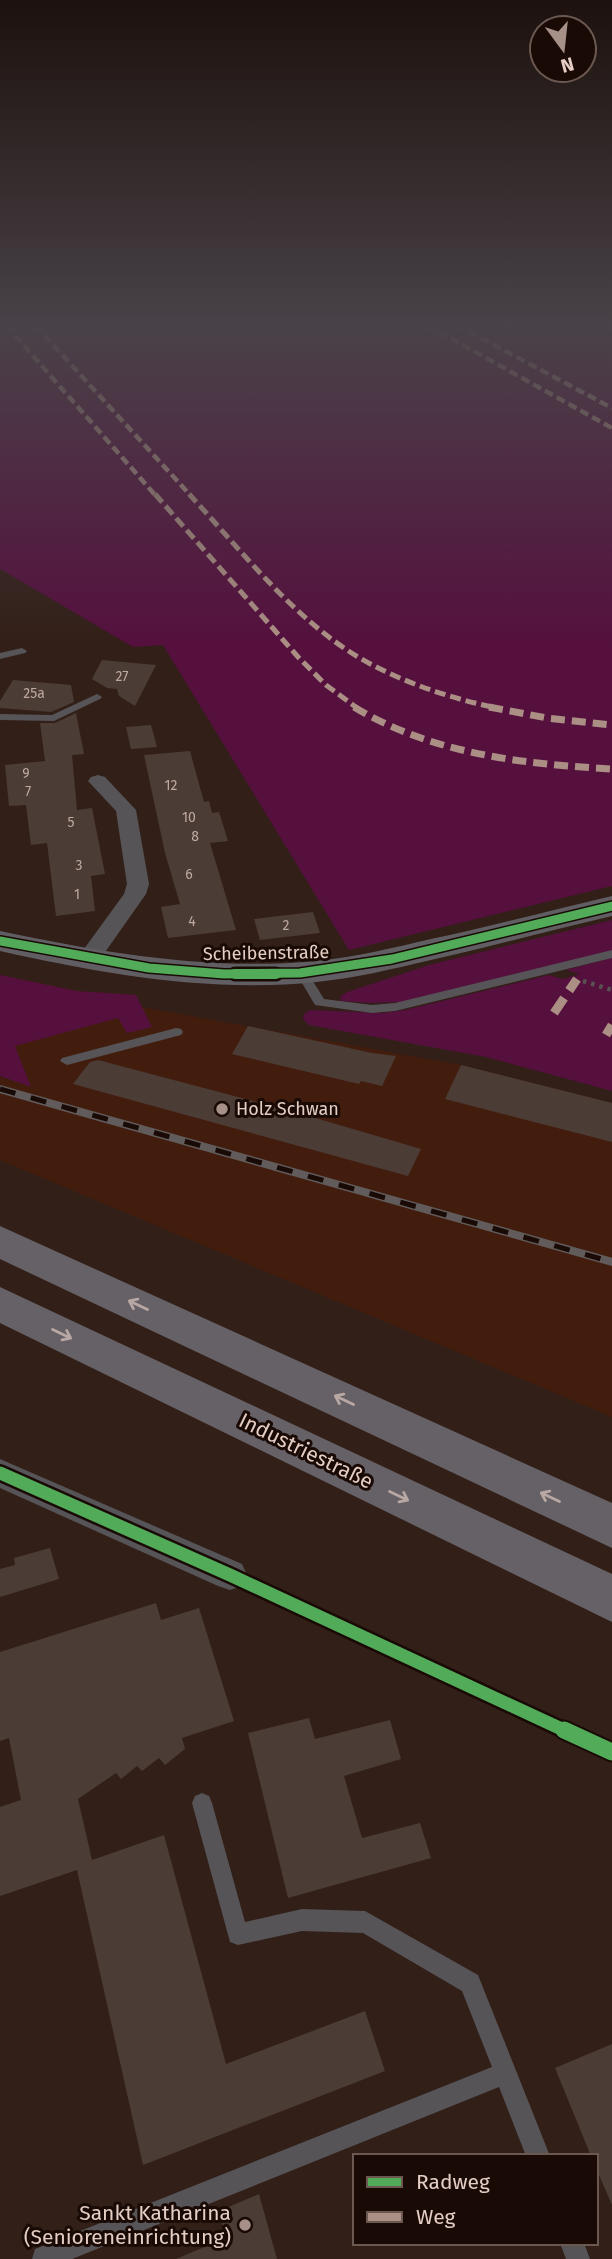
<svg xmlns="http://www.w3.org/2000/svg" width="612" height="2259" font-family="'Fira Sans',sans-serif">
	<rect width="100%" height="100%" fill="#321f18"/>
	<polygon fill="#421d0e" points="0,975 77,991 136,995 142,1007 461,1065 612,1103 612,1417 0,1160 0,1077 30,1086 0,1009"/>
	<g fill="#55103e">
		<polygon points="0,325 612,325 612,886 349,950 163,645 133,647 0,569"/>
		<polygon points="612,920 612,951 403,1002 369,1003 341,1001 340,997 347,992 429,965"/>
		<polygon points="612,958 612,1091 486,1057 309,1025 303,1019 304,1014 310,1010 383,1013 405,1010 549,975 563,979 580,974 566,970"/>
		<polygon points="0,975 77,991 136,995 152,1027 127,1033 118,1018 15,1046 31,1087 0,1076"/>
	</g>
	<g fill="#4c3c36">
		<polygon points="102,660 156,665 135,706 119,696 117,689 107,688 92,679"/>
		<polygon points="13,680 71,685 74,702 51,712 0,708 0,701"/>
		<polygon points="76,713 84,754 72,755 77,810 92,808 105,874 91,876 95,911 56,916 47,843 31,845 26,805 9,806 5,765 45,761 40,723 55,723"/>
		<polygon points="151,725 157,747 131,749 126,727"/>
		<polygon points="190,751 204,802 209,801 212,813 219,812 228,841 210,843 236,930 168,938 161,907 180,904 165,853 144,755"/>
		<polygon points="313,912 320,933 260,940 254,919"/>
		<polygon points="248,1026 372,1053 396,1056 382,1086 361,1081 359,1084 232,1054"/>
		<polygon points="98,1060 302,1114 421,1149 408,1176 73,1084 90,1062"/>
		<polygon points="461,1065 612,1103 612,1142 445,1099"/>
		<polygon points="50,1548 59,1579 0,1597 0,1569 15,1565 14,1558"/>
		<polygon points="156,1603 161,1620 199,1608 234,1721 182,1738 185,1749 165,1765 159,1758 142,1771 137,1766 121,1779 116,1773 78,1799 92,1860 164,1835 226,2064 365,2011 385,2071 143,2165 77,1870 0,1896 0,1807 21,1800 9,1738 0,1741 0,1652"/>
		<polygon points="309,1718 315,1739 390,1720 401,1759 344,1776 362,1838 420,1823 431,1858 288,1898 248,1733"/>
		<polygon points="612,2044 612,2205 596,2168 596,2156 591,2156 555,2068"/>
		<polygon points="259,2194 277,2259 176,2259 226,2238 219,2211"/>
	</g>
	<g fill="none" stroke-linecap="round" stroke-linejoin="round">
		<polyline stroke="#585252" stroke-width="4.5" stroke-dasharray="3.5 5" stroke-linecap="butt" points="583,981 612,990"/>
		<g fill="#565457" fill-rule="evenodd">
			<polygon points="22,648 27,651 25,653 0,659 0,653"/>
			<polygon points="97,694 102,697 100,699 54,721 0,720 0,714 52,715"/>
			<polygon points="612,950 612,958 395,1011 372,1013 315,1005 296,973 298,970 306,970 324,999 372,1005 395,1003"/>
			<polygon points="176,1028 181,1029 183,1032 181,1035 67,1065 60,1061 62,1058"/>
			<polygon points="202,1793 209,1796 212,1803 245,1922 302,1909 365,1911 478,1975 550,2156 526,2156 499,2087 72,2259 32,2259 35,2249 492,2067 462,1991 363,1933 302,1931 238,1945 230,1942 192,1803 195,1796"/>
			<polygon points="560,2243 584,2243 590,2259 566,2259"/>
		</g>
		<g fill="#565457" fill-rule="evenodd">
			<polygon points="98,775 105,777 136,810 149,884 146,894 96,965 80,965 76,960 124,894 127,884 116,811 88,781 91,777"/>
			<polygon points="0,1459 242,1564 247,1575 242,1586 230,1590 218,1586 0,1488"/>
		</g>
		<path fill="#615e63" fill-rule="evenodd" d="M612,896V916C552,930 492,946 431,960C393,969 355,978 316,982C210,993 103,974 0,951V931C104,953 210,971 316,961C355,957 393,948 431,939C492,926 552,910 612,896Z"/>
		<g fill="#666166" fill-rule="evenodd">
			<polygon points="0,1226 612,1503 612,1548 0,1259"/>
			<polygon points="0,1287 612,1574 612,1622 0,1323"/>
		</g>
		<g stroke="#615b5b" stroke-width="8">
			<polyline id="rail" points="0,1089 612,1262"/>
		</g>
		<use href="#rail" stroke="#190a05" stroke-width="5" stroke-dasharray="16" stroke-linecap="butt"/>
		<g stroke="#ac8f84" stroke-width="4.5" stroke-dasharray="9 4.5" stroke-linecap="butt">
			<polyline points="6,325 156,496"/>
			<polyline points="35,325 191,496"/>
			<polyline points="427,325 612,428"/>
			<polyline points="457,325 612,408"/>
		</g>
		<g stroke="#ac8f84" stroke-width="5" stroke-dasharray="11 5" stroke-linecap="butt">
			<polyline points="155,494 299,658 326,685 357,708"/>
			<path d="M189,494C241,550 292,617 358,657C401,682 449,698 497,708"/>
		</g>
		<g stroke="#ac8f84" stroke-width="7" stroke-dasharray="14 7" stroke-linecap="butt">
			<path d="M354,707C432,754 523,764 612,769"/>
			<polyline points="489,707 547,718 612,725"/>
		</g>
		<g stroke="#ac8f84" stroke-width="9" stroke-dasharray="18 9" stroke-linecap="butt">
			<polyline points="554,1013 577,979"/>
			<polyline points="606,1035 612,1025"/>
		</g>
		<g stroke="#190a05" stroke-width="12">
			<polyline id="cycleway-far3" points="0,941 149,968 224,974 300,973 392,959 612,906"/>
		</g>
		<g stroke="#190a05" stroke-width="15">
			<polyline id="cycleway-far2" points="235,974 276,974"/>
		</g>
		<g stroke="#190a05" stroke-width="18">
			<polyline id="cycleway-far1" points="0,1473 230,1575 568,1732"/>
		</g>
		<g stroke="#190a05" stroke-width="21">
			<polyline id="cycleway" points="564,1730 612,1752"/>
		</g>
		<use href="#cycleway-far3" stroke="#51ab58" stroke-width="9"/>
		<use href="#cycleway-far2" stroke="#51ab58" stroke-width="10"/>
		<use href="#cycleway-far1" stroke="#51ab58" stroke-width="13"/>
		<use href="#cycleway" stroke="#51ab58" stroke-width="17"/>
	</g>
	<defs><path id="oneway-shaft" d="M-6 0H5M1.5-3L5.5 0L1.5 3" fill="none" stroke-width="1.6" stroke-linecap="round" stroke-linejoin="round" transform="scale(1.75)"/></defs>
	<g stroke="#b8a7a3">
		<use href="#oneway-shaft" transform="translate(138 1305) rotate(-155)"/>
		<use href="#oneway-shaft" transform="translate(62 1334) rotate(26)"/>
		<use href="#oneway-shaft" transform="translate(344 1400) rotate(-155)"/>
		<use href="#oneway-shaft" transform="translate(399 1496) rotate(26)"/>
		<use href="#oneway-shaft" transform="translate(550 1497) rotate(-155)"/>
	</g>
	<linearGradient id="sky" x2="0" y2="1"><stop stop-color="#1c110d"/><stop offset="0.51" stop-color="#494248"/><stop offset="1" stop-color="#494248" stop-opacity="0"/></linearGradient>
	<rect width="612" height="642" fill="url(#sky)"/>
	<g fill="#a69088" stroke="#190a05" stroke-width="2.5">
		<circle cx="222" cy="1109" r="7"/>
		<circle cx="245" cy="2225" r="7"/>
	</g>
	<g text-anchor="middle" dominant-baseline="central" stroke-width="6" stroke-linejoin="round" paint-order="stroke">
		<g font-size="14" fill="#bea9a0">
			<text x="122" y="676">27</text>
			<text x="34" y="693">25a</text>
			<text x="26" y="773">9</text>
			<text x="171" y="785">12</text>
			<text x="28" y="791">7</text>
			<text x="189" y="817">10</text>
			<text x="71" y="822">5</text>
			<text x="195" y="836">8</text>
			<text x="79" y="865">3</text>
			<text x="189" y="874">6</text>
			<text x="77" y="894">1</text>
			<text x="192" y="921">4</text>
			<text x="286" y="925">2</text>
		</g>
		<g font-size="18" fill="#e4cdc4" stroke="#190a05">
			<text transform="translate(266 953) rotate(-1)">Scheibenstraße</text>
		</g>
		<g font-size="18" fill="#e4cdc4" stroke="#190a05" text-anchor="start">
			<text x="236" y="1109">Holz Schwan</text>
		</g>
		<g font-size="21" fill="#e4cdc4" stroke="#190a05">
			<text transform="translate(306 1451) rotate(26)">Industriestraße</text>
		</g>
		<g font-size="21" fill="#e4cdc4" stroke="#190a05" text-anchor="end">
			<text x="231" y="2213">Sankt Katharina<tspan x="231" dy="24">(Senioreneinrichtung)</tspan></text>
		</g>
	</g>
	<rect x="353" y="2154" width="245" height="91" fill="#190a05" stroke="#6a5851" stroke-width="2"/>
	<rect x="367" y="2177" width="35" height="10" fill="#51ab58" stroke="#6a5851" stroke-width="2"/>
	<text x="416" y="2189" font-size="21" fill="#e4cdc4">Radweg</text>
	<rect x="367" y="2212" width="35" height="10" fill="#ac8f84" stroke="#6a5851" stroke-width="2"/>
	<text x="416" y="2224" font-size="21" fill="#e4cdc4">Weg</text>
	<g transform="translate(563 49) rotate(165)"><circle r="33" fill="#190a05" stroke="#6a5851" stroke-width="2"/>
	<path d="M0-5L12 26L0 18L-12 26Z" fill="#a69088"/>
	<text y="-10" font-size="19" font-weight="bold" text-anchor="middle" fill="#e4cdc4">N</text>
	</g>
</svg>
